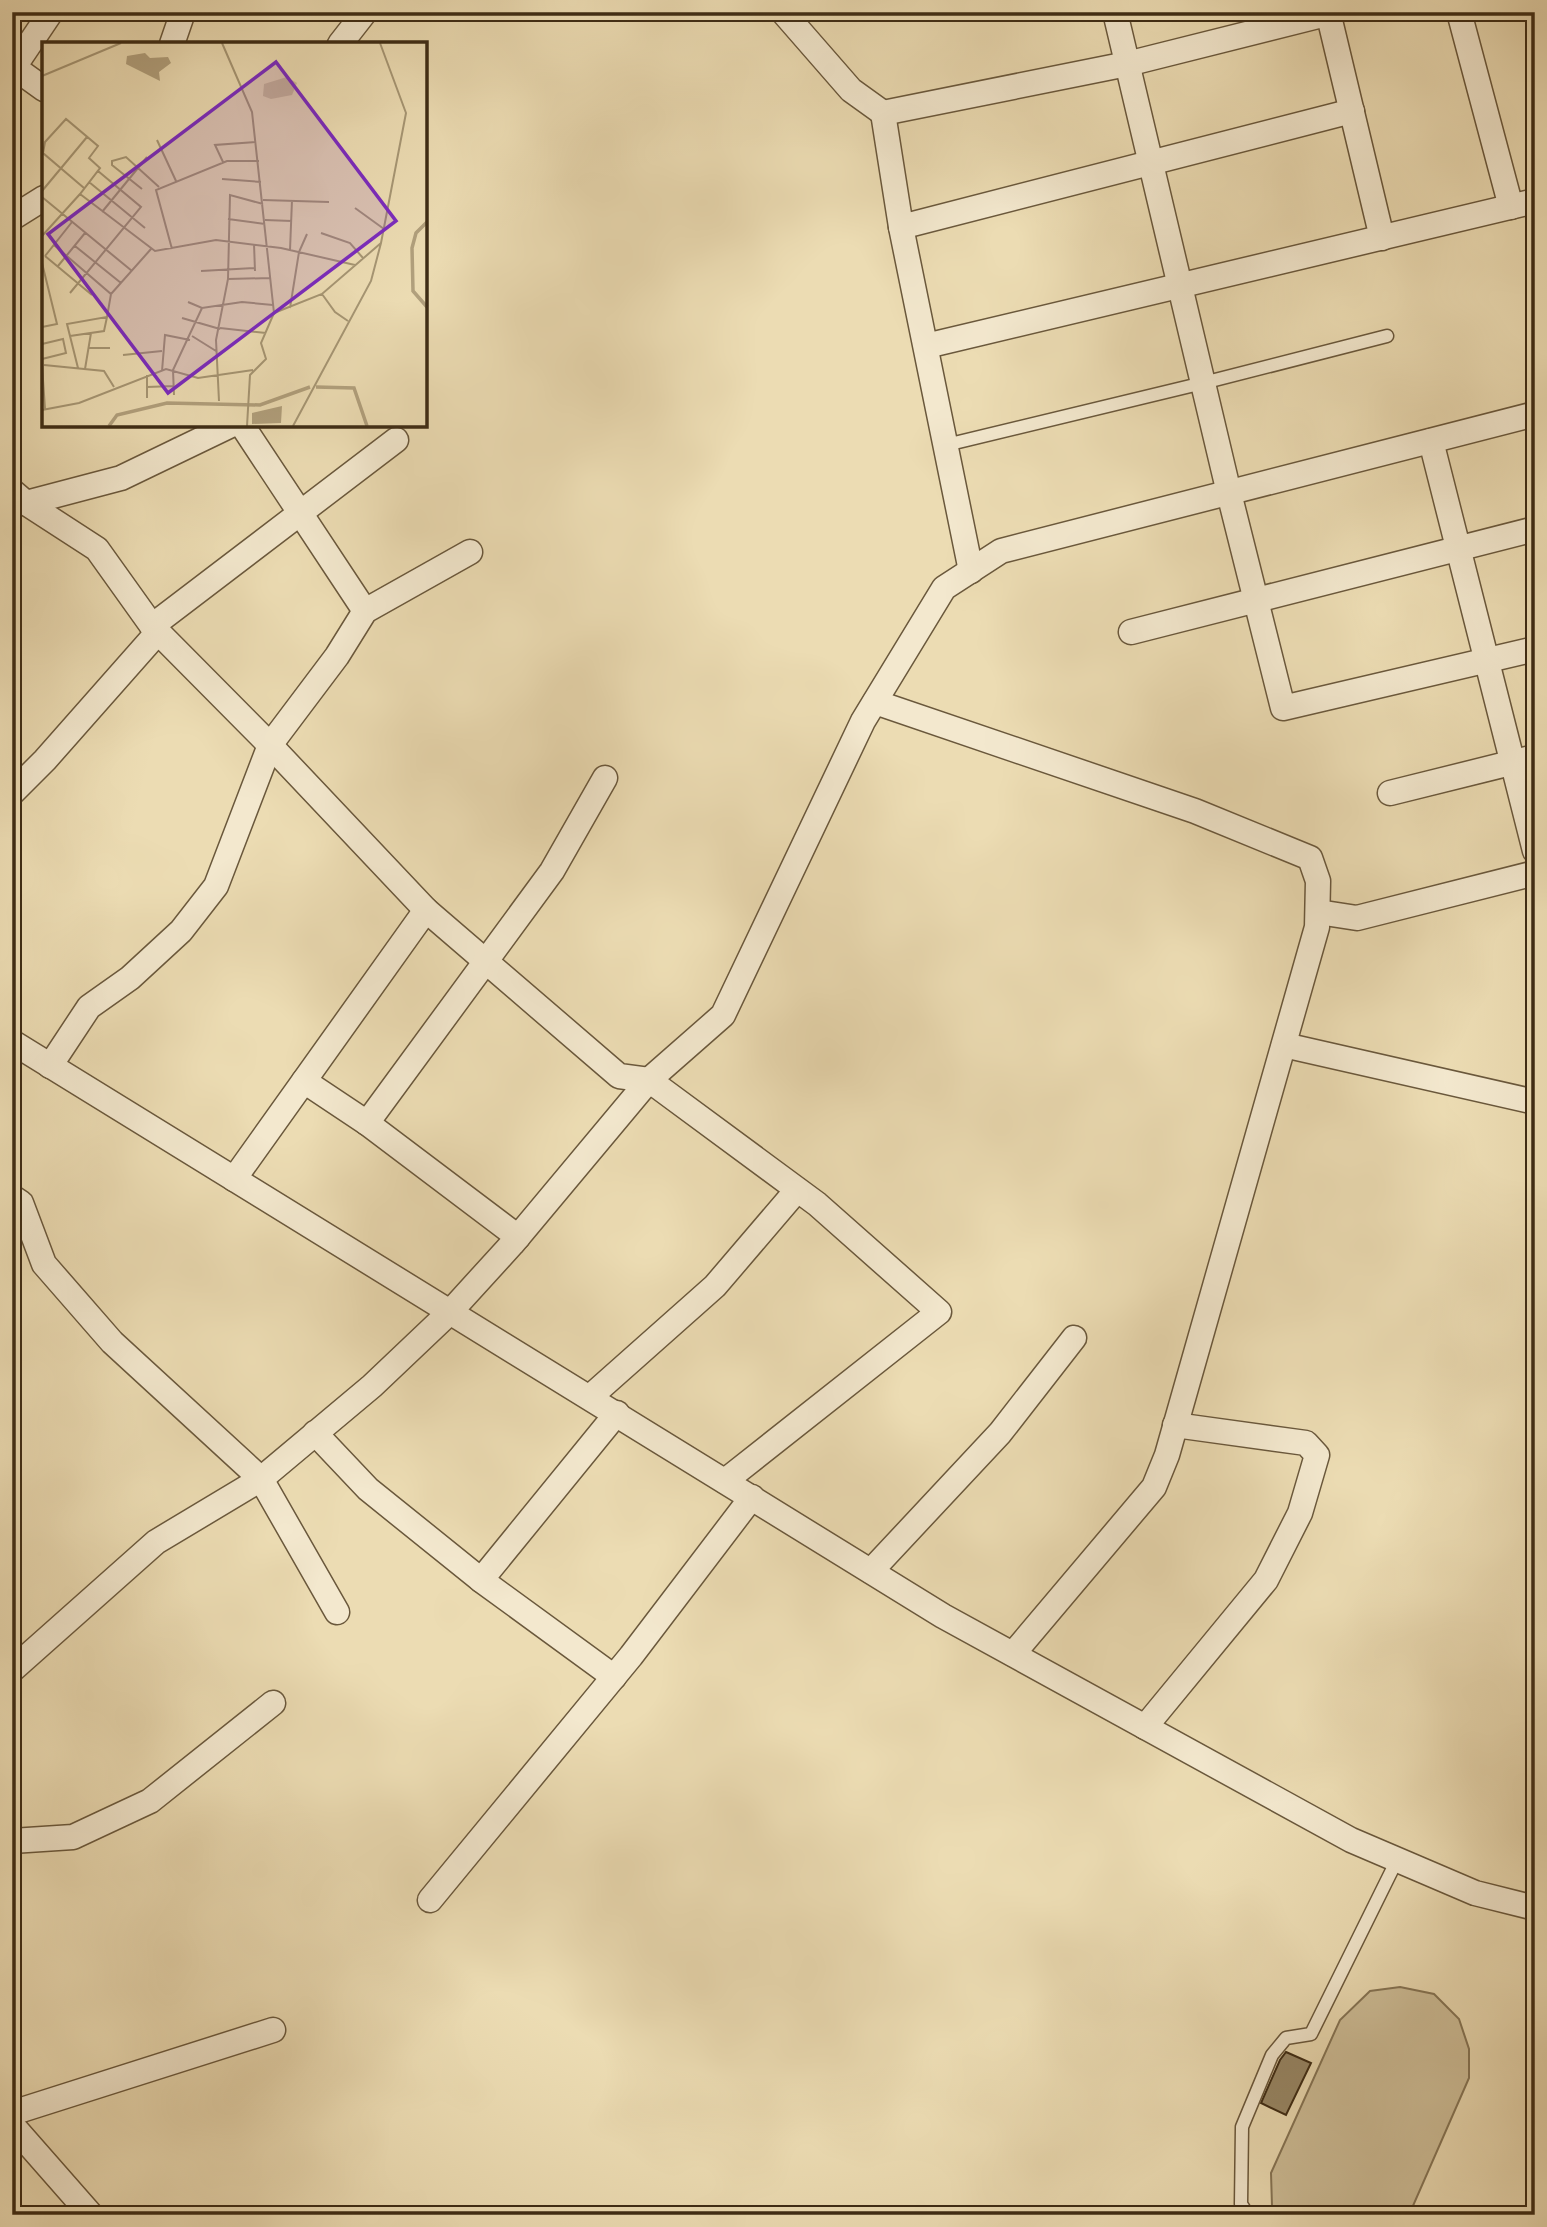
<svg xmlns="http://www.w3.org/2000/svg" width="1547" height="2227" font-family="'IM FELL DW Pica',serif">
	<rect width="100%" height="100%" fill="#ecdcb3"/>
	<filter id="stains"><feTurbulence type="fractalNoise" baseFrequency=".00286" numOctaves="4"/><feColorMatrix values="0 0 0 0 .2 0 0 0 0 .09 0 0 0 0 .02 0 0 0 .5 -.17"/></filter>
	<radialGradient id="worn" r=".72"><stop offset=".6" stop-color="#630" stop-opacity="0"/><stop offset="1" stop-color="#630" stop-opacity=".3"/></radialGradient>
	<polygon fill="#cebe98" stroke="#867556" stroke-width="2" points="1400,1987 1434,1994 1459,2019 1469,2049 1469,2078 1409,2215 1277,2215 1272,2206 1271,2173 1340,2020 1370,1991"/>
	<polygon fill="#988867" stroke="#3e2c15" stroke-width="2" points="1286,2052 1311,2063 1286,2115 1261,2103 1280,2060"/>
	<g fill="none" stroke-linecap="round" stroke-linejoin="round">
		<g stroke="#6a583c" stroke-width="15">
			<g id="lane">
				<polyline points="946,445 1203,383 1387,336"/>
				<polyline points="1248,2215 1241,2204 1242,2127 1272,2055 1286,2038 1311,2034 1397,1860"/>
			</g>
		</g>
		<g stroke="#6a583c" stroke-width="27">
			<g id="street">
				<polyline points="783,12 851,90 883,113"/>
				<polyline points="1115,12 1229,493 1283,708 1535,649"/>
				<polyline points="1328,12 1382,238"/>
				<polyline points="1459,12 1511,207"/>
				<polyline points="172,44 183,12"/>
				<polyline points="340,44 365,12"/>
				<polyline points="12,66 44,89"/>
				<polyline points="14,67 51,12"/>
				<polyline points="12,218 44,198"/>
				<polyline points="901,227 1352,111"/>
				<polyline points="926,346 1535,201"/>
				<polyline points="242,425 365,611"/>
				<polyline points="1431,441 1535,851"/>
				<polyline points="12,491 26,503 97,549 152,626 270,745 426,910 619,1076 649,1080 817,1204 939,1312 725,1481"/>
				<polyline points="26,503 121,478 231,425"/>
				<polyline points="971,571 901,227 883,113 1127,64 1334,12"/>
				<polyline points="152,626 396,440"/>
				<polyline points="1131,632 1535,529"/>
				<polyline points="875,702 1195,811 1310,858 1318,881 1317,927 1167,1455 1154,1487 1013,1654"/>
				<polyline points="12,793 45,760 158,632"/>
				<polyline points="1390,793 1535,757"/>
				<polyline points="1318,912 1357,918 1535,873"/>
				<polyline points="12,1042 943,1616 1351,1840 1475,1893 1535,1908"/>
				<polyline points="1284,1045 1535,1102"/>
				<polyline points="50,1066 89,1007 130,978 181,931 216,886 270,745 337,656 365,611 470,552"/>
				<polyline points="304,1081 367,1123 518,1237"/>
				<polyline points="367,1123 552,871 605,778"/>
				<polyline points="234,1179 426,910"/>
				<polyline points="12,1197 21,1203 44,1264 112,1342 261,1479 337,1612"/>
				<polyline points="590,1397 715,1286 797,1190"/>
				<polyline points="315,1433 368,1489 481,1580 614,1677"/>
				<polyline points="871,1571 1000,1433 1074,1338"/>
				<polyline points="481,1580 617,1413"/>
				<polyline points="12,1670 156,1542 261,1479 372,1386 451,1311 512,1244 649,1080 723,1015 863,721 944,588 1001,551 1535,414"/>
				<polyline points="1145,1727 1266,1580 1300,1513 1317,1455 1306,1443 1175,1425"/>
				<polyline points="12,1841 73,1837 150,1801 273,1703"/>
				<polyline points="430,1900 631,1656 752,1497"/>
				<polyline points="12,2113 273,2030"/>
				<polyline points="12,2125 91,2215"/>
			</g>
		</g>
		<use href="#lane" stroke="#f3e8ce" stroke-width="12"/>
		<use href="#street" stroke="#f3e8ce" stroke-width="24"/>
	</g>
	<g transform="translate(42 42)">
		<rect width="385" height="385" fill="#ecdcb3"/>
		<path d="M245,35L255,41L250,53L229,57L221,54L222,42Z" fill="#cebe98"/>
		<path d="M103,11L108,16L126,15L129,21L117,30L118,39L84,22L85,14ZM240,364L239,381L210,382V371Z" fill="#b1a07d"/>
		<path fill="none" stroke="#b1a07d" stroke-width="3.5" d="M385,180L374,191L370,206L371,249L385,265M274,345L312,346L325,384M67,384L75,373L125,361L218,363L268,345"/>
		<path fill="none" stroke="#a69674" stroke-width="2" d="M180,1L210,70L232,271L219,301L224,317L208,333L205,384M0,34L79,1M115,98L134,139M181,120L173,103L214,100M180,137L219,140M47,140L103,186M100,147L70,123V119L84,115L117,145M0,149L45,95M38,152L113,209L174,198L239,206L313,223M0,155L90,229M221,158L287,160M313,166L342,187M60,170L105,115M186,177L223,182M223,178L250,179M279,191L308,201L321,216M0,194L38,152L58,126L47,116L56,104L24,77L3,100L1,111L42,146M212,202L213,229M12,203L69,252L109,207M33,204L79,241M130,207L114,148L185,119H217M248,208L250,158M3,214L50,253M3,214L30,180M0,221L15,282L0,285M16,224L43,191M159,229L212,226M186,237L228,236M28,251L99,165L56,129M280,252L293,270L306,279M146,260L160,266L200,260L231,263M248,266L257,210L265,192M232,271L280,252L339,201M140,276L178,287M178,286L224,291M28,294L62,289L65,275M150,294L174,309M0,302L21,297L24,311L0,317M46,306H68M81,313L120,309M0,323L3,367M2,323L62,329L72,345M36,326L25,282L65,275L69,252M43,327L49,291M120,329L123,293L148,298M105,345L132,344M132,353L131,328L160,266M105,356V333M177,359L174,298L186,237L188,153L221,162M0,368L37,361L124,327L156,336L211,328M251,384L329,239L339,201L364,71L338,1"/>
		<path fill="#7b2cbf" fill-opacity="0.15" stroke="#7b2cbf" stroke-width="3.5" d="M234,20L354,179L126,351L6,192Z"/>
		<rect width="385" height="385" fill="none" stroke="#3e2c15" stroke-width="3.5"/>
	</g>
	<rect width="1547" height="2227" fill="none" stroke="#ecdcb3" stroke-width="42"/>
	<rect x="14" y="14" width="1519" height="2199" fill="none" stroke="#3e2c15" stroke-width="3.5"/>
	<rect x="21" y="21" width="1505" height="2185" fill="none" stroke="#3e2c15" stroke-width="2"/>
	<rect width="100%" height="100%" filter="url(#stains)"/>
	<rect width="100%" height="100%" fill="url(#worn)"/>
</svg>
